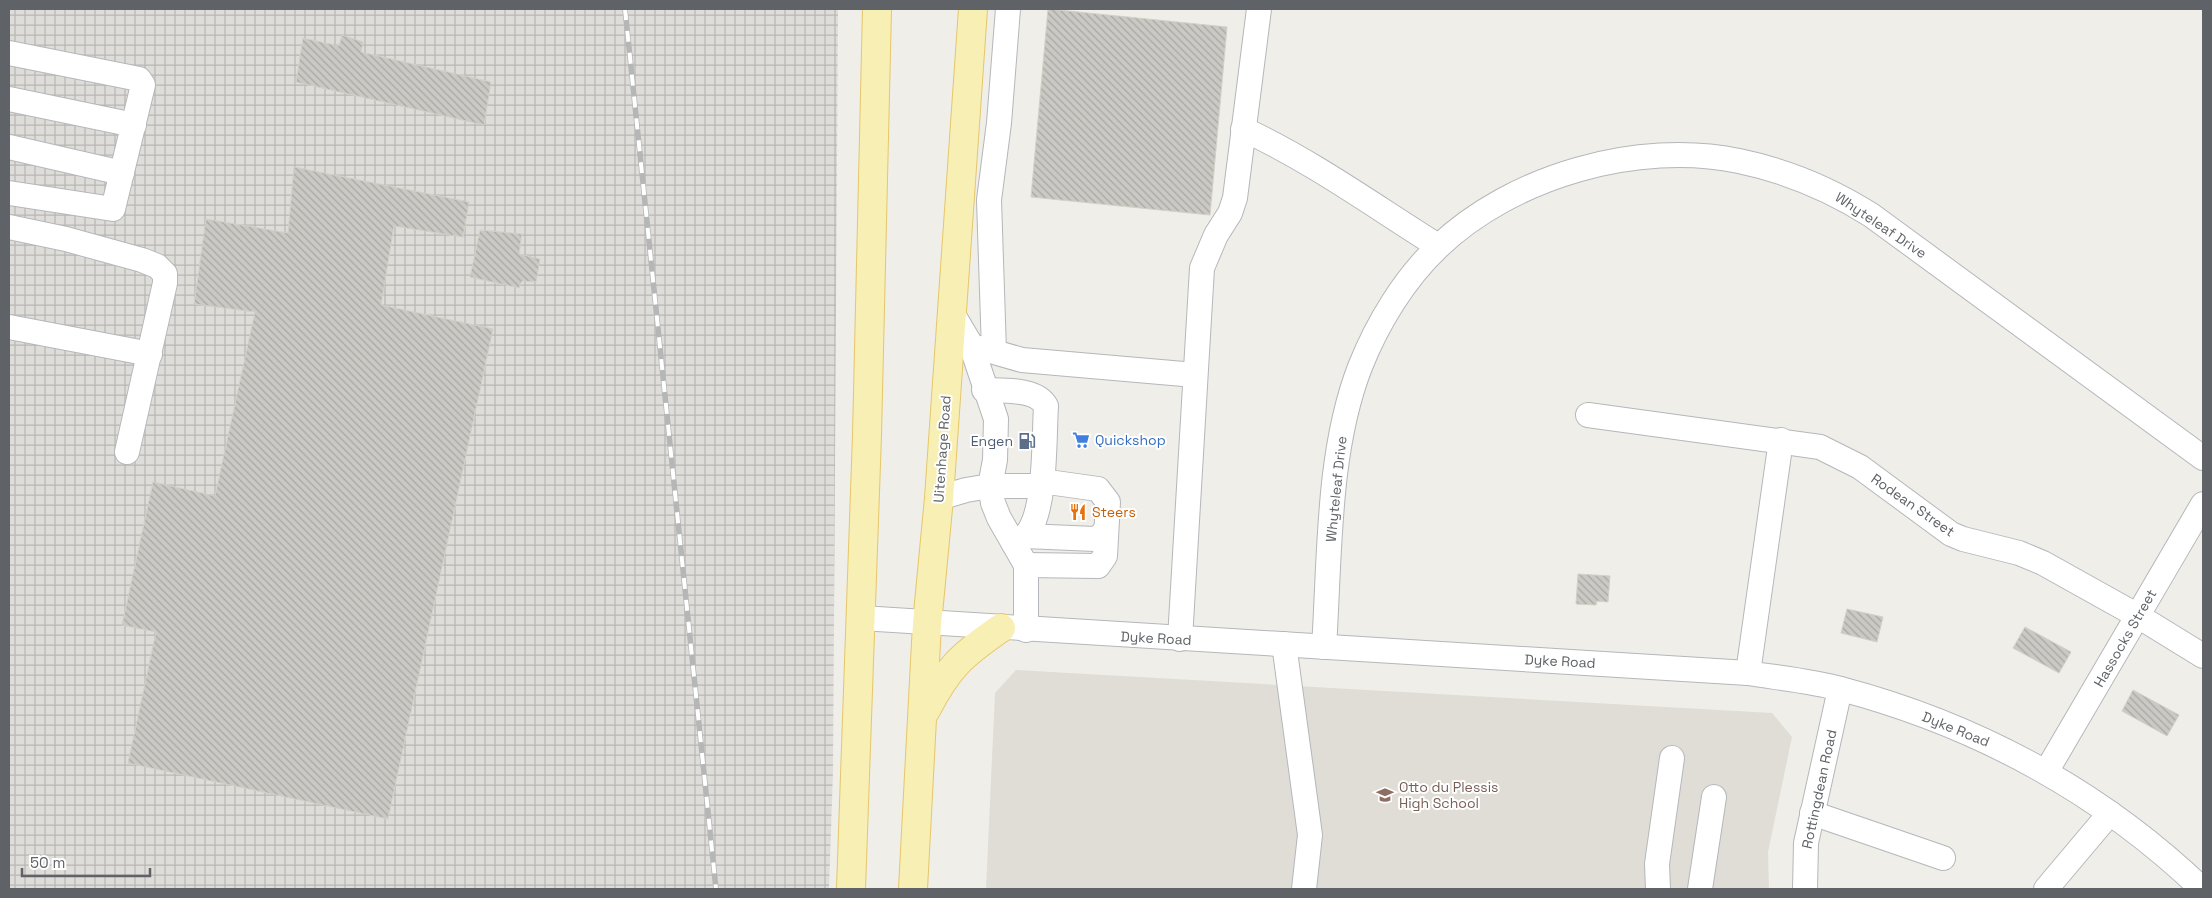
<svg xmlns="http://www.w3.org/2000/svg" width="2212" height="898" font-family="'Space Grotesk',sans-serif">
	<defs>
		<pattern id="industrial-grid" width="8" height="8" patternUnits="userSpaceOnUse" patternTransform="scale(1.25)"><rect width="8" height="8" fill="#dfddd9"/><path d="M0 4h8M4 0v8" fill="none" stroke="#b8b7b4"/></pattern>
		<pattern id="building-back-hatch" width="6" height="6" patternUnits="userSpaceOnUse" patternTransform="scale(1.25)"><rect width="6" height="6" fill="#cbc9c4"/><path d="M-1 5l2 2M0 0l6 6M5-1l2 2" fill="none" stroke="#a8a7a3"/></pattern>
	</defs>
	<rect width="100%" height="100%" fill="#efeee8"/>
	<polygon fill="url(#industrial-grid)" points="9,9 838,9 833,771 829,889 9,889"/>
	<polygon fill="#dfddd6" points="1016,670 1772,713 1792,737 1768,852 1769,889 986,889 995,693"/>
	<g fill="url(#building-back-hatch)" stroke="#d4d0c6">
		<polygon points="1048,9 1227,27 1210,215 1031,197"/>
		<polygon points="342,35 363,42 361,52 491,82 484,125 296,82 303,38 339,46"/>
		<polygon points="294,167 469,202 463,237 394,226 381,305 493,329 388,819 128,763 156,632 122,625 153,482 215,496 255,312 194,304 206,219 288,233"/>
		<polygon points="480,230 522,234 519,254 540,259 536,282 522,281 519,288 470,277"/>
		<polygon points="1578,574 1610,576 1608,602 1597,601 1596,605 1576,604"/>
		<polygon points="1847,609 1883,617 1877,642 1841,633"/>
		<polygon points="2025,627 2071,652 2059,673 2013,648"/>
		<polygon points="2133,690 2179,715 2167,736 2122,711"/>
	</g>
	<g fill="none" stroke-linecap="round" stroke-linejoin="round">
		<g stroke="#b4b7bb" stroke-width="26">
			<g id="minor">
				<polyline points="9,53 139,79 143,85 113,209 9,193"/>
				<polyline points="9,99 134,125"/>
				<path d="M1243,129C1312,161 1374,206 1438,246"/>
				<polyline points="9,147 122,173"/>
				<polyline points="9,227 66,239 142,260 157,266 165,274 165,283 127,452"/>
				<polyline points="9,327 150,354"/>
				<polyline points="980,348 1022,360 1195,375"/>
				<polyline points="994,351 989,200 999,123 1008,9"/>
				<path d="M984,390C1003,391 1036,388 1046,406C1044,438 1046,505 1029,531C1026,536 1020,540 1014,544"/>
				<polyline points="1588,415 1820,447 1860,467 1951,534 1963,539 2019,553 2043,563 2138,616 2203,656"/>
				<polyline points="939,498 966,490 990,486 995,460 996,419 971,345 952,313"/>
				<polyline points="1025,536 1095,539 1101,536 1106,529"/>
				<polyline points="1026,565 1098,566 1105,556 1108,502 1098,489 1041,481"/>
				<path d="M861,618L1748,673C1779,678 1811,681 1841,689C1977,725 2101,792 2202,889"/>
				<polyline points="1026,630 1026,565 999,518 993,503 990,486 1041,486"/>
				<polyline points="1180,639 1202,268 1216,235 1230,213 1235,198 1259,9"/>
				<polyline points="1284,644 1310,835 1304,889"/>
				<path d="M1324,647C1330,556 1327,452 1360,367C1377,324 1404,279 1438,247C1512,176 1638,140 1739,161C1787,171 1830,189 1871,215L2203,458"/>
				<polyline points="1748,673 1781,440"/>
				<polyline points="2046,772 2203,504"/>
				<polyline points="1812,813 1943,858"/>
				<polyline points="1658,889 1657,864 1672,758"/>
				<polyline points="1700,889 1714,797"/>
				<polyline points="1805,889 1806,843 1840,689"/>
				<polyline points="2046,889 2110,813"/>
			</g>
		</g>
		<g stroke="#e6c66a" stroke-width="30">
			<g id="major">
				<path d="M926,710C948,667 962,655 1001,628"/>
				<polyline points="851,889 867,435 877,9"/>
				<polyline points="913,889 927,624 939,498 973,9"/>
			</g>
		</g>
		<use href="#minor" stroke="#fff" stroke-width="24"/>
		<use href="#major" stroke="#f8efb4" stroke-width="28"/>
		<g stroke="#b5b6b6" stroke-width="5.5">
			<polyline id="rail" points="625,9 716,889"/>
		</g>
		<use href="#rail" stroke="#fff" stroke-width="4" stroke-dasharray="11" stroke-linecap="butt"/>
	</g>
	<defs>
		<g id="supermarket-bare" transform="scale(1.35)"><path d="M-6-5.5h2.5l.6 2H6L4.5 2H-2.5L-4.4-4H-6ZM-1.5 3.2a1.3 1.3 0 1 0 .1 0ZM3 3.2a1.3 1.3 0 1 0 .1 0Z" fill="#3f7fe0" stroke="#fff" stroke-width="2.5" paint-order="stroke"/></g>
		<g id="fuel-bare" transform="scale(1.35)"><path d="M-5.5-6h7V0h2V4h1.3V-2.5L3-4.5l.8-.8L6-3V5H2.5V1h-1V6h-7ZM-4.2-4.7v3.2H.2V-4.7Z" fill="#5c6f8a" stroke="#fff" stroke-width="2.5" paint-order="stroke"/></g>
		<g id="restaurant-bare" transform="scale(1.35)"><path d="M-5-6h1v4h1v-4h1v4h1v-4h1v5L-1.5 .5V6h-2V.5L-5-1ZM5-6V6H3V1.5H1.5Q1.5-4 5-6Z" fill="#e8710a" stroke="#fff" stroke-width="2.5" paint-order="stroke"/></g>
		<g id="school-bare" transform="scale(1.35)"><path d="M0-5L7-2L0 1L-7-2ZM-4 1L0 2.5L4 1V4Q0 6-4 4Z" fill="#8d6e63" stroke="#fff" stroke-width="2.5" paint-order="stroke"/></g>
	</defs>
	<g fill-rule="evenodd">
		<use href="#supermarket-bare" x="1081" y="440"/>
		<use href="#fuel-bare" x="1027" y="441"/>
		<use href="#restaurant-bare" x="1078" y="512"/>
		<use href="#school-bare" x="1385" y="795"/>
	</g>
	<g text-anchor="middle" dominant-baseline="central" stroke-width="4" stroke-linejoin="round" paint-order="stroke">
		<g font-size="14" fill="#5f6266" stroke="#fff">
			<text transform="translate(1881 225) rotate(34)">Whyteleaf Drive</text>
			<text transform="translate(942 449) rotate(-86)">Uitenhage Road</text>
			<text transform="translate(1336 489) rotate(-84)">Whyteleaf Drive</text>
			<text transform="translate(1913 505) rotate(35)">Rodean Street</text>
			<text transform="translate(1156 638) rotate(3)">Dyke Road</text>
			<text transform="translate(2125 638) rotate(-60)">Hassocks Street</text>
			<text transform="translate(1560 661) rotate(3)">Dyke Road</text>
			<text transform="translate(1956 729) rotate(22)">Dyke Road</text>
			<text transform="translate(1819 789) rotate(-78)">Rottingdean Road</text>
		</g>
		<g font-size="14" fill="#366cbe" stroke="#fff" text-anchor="start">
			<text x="1095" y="440">Quickshop</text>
		</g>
		<g font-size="14" fill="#4e5e75" stroke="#fff" text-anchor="end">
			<text x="1013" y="441">Engen</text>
		</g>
		<g font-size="14" fill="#c56008" stroke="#fff" text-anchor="start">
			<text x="1092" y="512">Steers</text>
		</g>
		<g font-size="14" fill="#785e54" stroke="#fff" text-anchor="start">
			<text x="1399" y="787">Otto du Plessis<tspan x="1399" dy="16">High School</tspan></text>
		</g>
	</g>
	<rect width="2212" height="898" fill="none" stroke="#5f6266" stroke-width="20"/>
	<path d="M22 868v8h128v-8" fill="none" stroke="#5f6266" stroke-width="2.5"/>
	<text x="30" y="868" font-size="15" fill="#5f6266" stroke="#ffffff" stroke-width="4" paint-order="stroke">50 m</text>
</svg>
